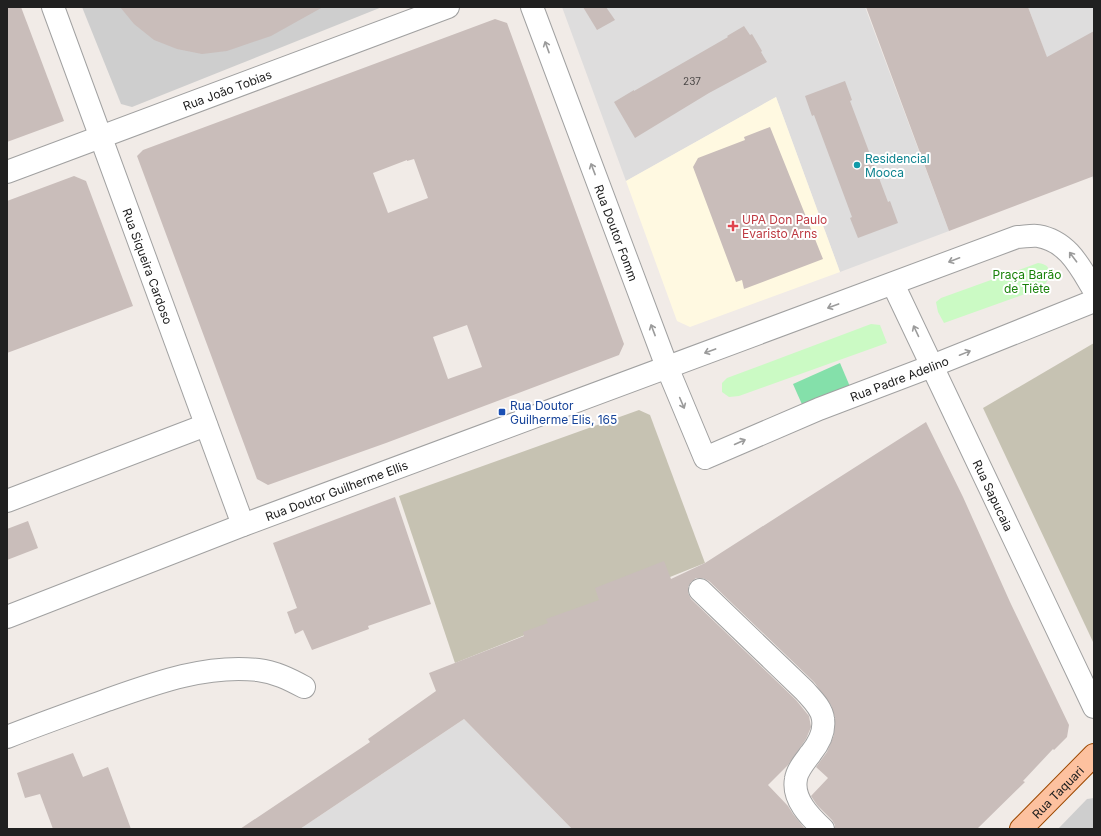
<svg xmlns="http://www.w3.org/2000/svg" width="1101" height="836" font-family="Inter,sans-serif">
	<rect width="100%" height="100%" fill="#f1ebe7"/>
	<g fill="#dedddd">
		<polygon points="562,7 865,7 949,231 840,272 776,97 626,181"/>
		<polygon points="1028,7 1094,7 1094,182 1081,149"/>
		<polygon points="464,719 572,829 300,829"/>
	</g>
	<polygon fill="#fff9e1" points="776,97 840,272 690,327 677,321 626,181"/>
	<g fill="#cecece">
		<polygon points="82,7 382,7 132,107 121,104"/>
		<polygon points="1094,798 1094,829 1058,829 1087,799"/>
	</g>
	<g fill="#c6c2b2">
		<polygon points="1094,343 1094,644 983,408"/>
		<polygon points="639,410 650,415 705,563 455,663 399,496"/>
	</g>
	<g fill="#cbfac4">
		<path d="M1038,263C1056,265 1051,282 1039,289L944,323L938,312L936,302L941,298Z"/>
		<polygon points="871,324 880,325 887,343 739,396 729,397 722,392 722,383 727,378"/>
	</g>
	<polygon fill="#84e0aa" points="840,363 851,389 804,409 793,384"/>
	<g fill="#c9bdba" fill-rule="evenodd">
		<polygon points="7,7 21,7 64,121 7,142"/>
		<polygon points="120,7 323,7 271,36 227,51 202,54 177,49 154,40 134,24"/>
		<polygon points="583,7 606,7 615,20 597,30"/>
		<polygon points="866,7 1028,7 1047,57 1094,31 1094,176 949,231"/>
		<path d="M495,19L507,23L624,344L619,355L386,443L268,485L257,479L137,156L143,150ZM414,159L428,198L388,213L373,173L407,160V161ZM467,325L482,367L448,379L433,337Z"/>
		<polygon points="744,26 750,35 752,34 762,51 761,52 767,62 709,93 635,138 614,102 634,90 634,91 728,37 727,36"/>
		<polygon points="845,81 852,100 850,101 888,202 890,201 898,223 858,238 850,218 852,217 814,115 812,116 805,96"/>
		<polygon points="770,127 823,259 744,289 742,280 736,282 693,167 698,158 745,140 744,137"/>
		<polygon points="74,176 86,181 133,306 7,353 7,201"/>
		<polygon points="926,422 963,497 1010,602 1069,725 1067,737 1054,750 1053,749 1023,781 1025,782 977,829 835,829 835,825 832,820 817,805 811,796 828,778 816,767 827,752 834,735 835,718 831,705 814,682 709,581 703,578 696,578 691,582 688,587 688,593 691,599 796,700 809,716 811,727 806,739 788,765 768,785 788,806 793,814 805,829 572,829 464,719 300,829 240,829 370,742 368,739 436,691 429,673 524,636 523,632 548,623 546,619 599,600 595,588 664,561 671,579 705,563"/>
		<polygon points="395,497 431,604 368,626 369,629 312,650 303,630 295,634 287,612 297,608 273,543"/>
		<polygon points="28,521 38,548 7,560 7,529"/>
		<polygon points="73,753 83,777 108,767 131,829 53,829 40,794 25,798 17,773"/>
	</g>
	<g fill="none" stroke-linecap="round" stroke-linejoin="round">
		<g stroke="#a1a1a1" stroke-width="24">
			<g id="minor">
				<path id="s1" d="M53,7L243,525"/>
				<path id="s2" d="M532,7L667,367L705,458L819,409L932,366L1094,301"/>
				<path id="s3" d="M7,172L448,7"/>
				<path id="s4" d="M893,284L1094,707"/>
				<polyline points="7,501 206,425"/>
				<path d="M700,590L805,691C811,698 822,708 823,719C825,732 819,743 811,753C806,760 797,770 796,779C792,799 810,817 823,829"/>
				<path id="s5" d="M7,617L243,525L1017,237C1023,237 1032,235 1038,236C1068,241 1080,267 1094,290"/>
				<path d="M7,737C40,724 74,712 107,700C155,683 207,664 258,670C275,672 289,679 304,687"/>
			</g>
		</g>
		<g stroke="#9c4800" stroke-width="24">
			<g id="major">
				<path id="s6" d="M1021,829L1094,755"/>
			</g>
		</g>
		<use href="#minor" stroke="#fff" stroke-width="22"/>
		<use href="#major" stroke="#fdc19f" stroke-width="22"/>
	</g>
	<defs><path id="oneway-shaft" d="M-6 0H5M1.5-3L5.5 0L1.5 3" fill="none" stroke-width="1.6" stroke-linecap="round" stroke-linejoin="round"/></defs>
	<g stroke="#9b9b9b">
		<use href="#oneway-shaft" transform="translate(547 47) rotate(-110)"/>
		<use href="#oneway-shaft" transform="translate(593 169) rotate(-111)"/>
		<use href="#oneway-shaft" transform="translate(1073 257) rotate(-127)"/>
		<use href="#oneway-shaft" transform="translate(954 260) rotate(159)"/>
		<use href="#oneway-shaft" transform="translate(833 306) rotate(160)"/>
		<use href="#oneway-shaft" transform="translate(653 330) rotate(-111)"/>
		<use href="#oneway-shaft" transform="translate(916 331) rotate(-115)"/>
		<use href="#oneway-shaft" transform="translate(710 351) rotate(160)"/>
		<use href="#oneway-shaft" transform="translate(965 353) rotate(-22)"/>
		<use href="#oneway-shaft" transform="translate(682 403) rotate(67)"/>
		<use href="#oneway-shaft" transform="translate(740 442) rotate(-24)"/>
	</g>
	<circle fill="#0f9aa8" stroke="#fff" stroke-width="1.5" cx="857" cy="165" r="4"/>
	<path fill="#e0444e" stroke="#fff" stroke-width="1.5" d="M731 220h4v4h4v4h-4v4h-4v-4h-4v-4h4z"/>
	<rect fill="#1a4fb4" stroke="#fff" stroke-width="1.5" x="498" y="408" width="8" height="8" rx="2"/>
	<g text-anchor="middle" dominant-baseline="central" stroke-width="4" stroke-linejoin="round" paint-order="stroke">
		<g font-size="10" fill="#4a4746">
			<text x="692" y="81">237</text>
		</g>
		<g font-size="12" fill="#202020" stroke="#fff">
			<text stroke="none"><textPath href="#s3" startOffset="235">Rua João Tobias</textPath></text>
			<text stroke="none"><textPath href="#s2" startOffset="241">Rua Doutor Fomm</textPath></text>
			<text stroke="none"><textPath href="#s1" startOffset="276">Rua Siqueira Cardoso</textPath></text>
			<text stroke="none"><textPath href="#s2" startOffset="693">Rua Padre Adelino</textPath></text>
			<text stroke="none"><textPath href="#s5" startOffset="353">Rua Doutor Guilherme Ellis</textPath></text>
			<text stroke="none"><textPath href="#s4" startOffset="234">Rua Sapucaia</textPath></text>
			<text stroke="none"><textPath href="#s6" startOffset="52">Rua Taquari</textPath></text>
		</g>
		<g font-size="12" fill="#0d838f" stroke="#fff" text-anchor="start">
			<text x="865" y="158">Residencial<tspan x="865" dy="14">Mooca</tspan></text>
		</g>
		<g font-size="12" fill="#be3a42" stroke="#fff" text-anchor="start">
			<text x="742" y="219">UPA Don Paulo<tspan x="742" dy="14">Evaristo Arns</tspan></text>
		</g>
		<g font-size="12" fill="#19820a" stroke="#fff">
			<text x="1027" y="274">Praça Barão<tspan x="1027" dy="14">de Tiête</tspan></text>
		</g>
		<g font-size="12" fill="#164399" stroke="#fff" text-anchor="start">
			<text x="510" y="405">Rua Doutor<tspan x="510" dy="14">Guilherme Elis, 165</tspan></text>
		</g>
	</g>
	<rect width="1101" height="836" fill="none" stroke="#202020" stroke-width="16"/>
</svg>
